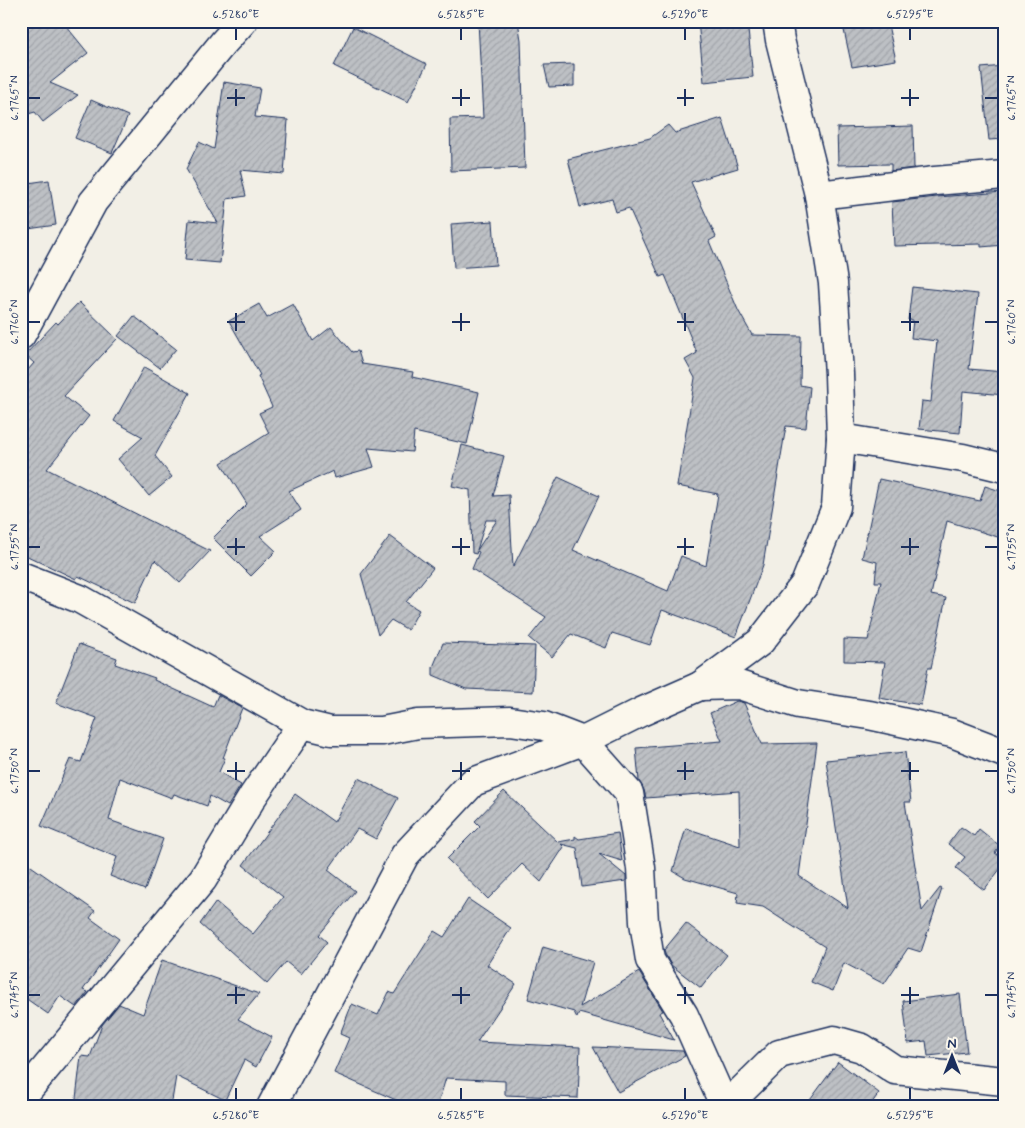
<svg xmlns="http://www.w3.org/2000/svg" width="1025" height="1128" font-family="Mynerve,sans-serif">
	<defs>
		<pattern id="building-hatch" width="6" height="6" patternUnits="userSpaceOnUse" patternTransform="scale(1.25)"><rect width="6" height="6" fill="#bdc0c4"/><path d="M-1 1l2-2M0 6l6-6M5 7l2-2" fill="none" stroke="#a2a5ab"/></pattern>
	</defs>
	<rect width="100%" height="100%" fill="#f2efe6"/>
	<filter id="ink" filterUnits="userSpaceOnUse"><feTurbulence type="fractalNoise" baseFrequency=".02" numOctaves="2"/><feDisplacementMap in="SourceGraphic" scale="10" xChannelSelector="R" yChannelSelector="G"/><feConvolveMatrix kernelMatrix="1 2 1 2 8 2 1 2 1" color-interpolation-filters="sRGB"/></filter>
	<g filter="url(#ink)">
		<g fill="url(#building-hatch)" stroke="#1b2f5e" fill-rule="evenodd">
			<polygon points="32,21 62,21 88,53 50,83 78,95 43,122 35,112 21,116 21,30"/>
			<polygon points="478,21 518,21 521,40 525,168 451,171 450,119 483,118"/>
			<polygon points="698,21 747,21 753,77 704,82"/>
			<polygon points="842,21 887,21 896,60 852,67"/>
			<polygon points="353,27 427,64 408,102 334,66"/>
			<polygon points="574,64 574,86 549,87 544,65"/>
			<polygon points="1004,66 1004,139 989,140 981,68"/>
			<polygon points="224,82 260,88 255,117 288,120 284,174 240,170 246,196 227,199 220,263 185,260 189,220 218,223 186,169 199,142 214,149"/>
			<polygon points="91,100 128,116 112,153 75,138"/>
			<path d="M722,118L738,168L691,182L716,237L709,241L738,310L752,335L801,336L800,385L810,387L806,428L786,426L763,565L736,637L662,610L650,645L612,633L606,648L571,634L552,657L529,638L546,617L472,569L479,552L477,551L476,554L472,553L470,490L452,486L462,445L504,456L493,496L509,495L513,567L558,477L599,496L573,550L668,591L681,556L706,566L718,494L677,486L695,378L685,360L697,353L665,275L660,277L629,208L616,212L612,199L580,207L568,159L650,138L668,125L675,133ZM486,520H497L477,550Z"/>
			<polygon points="913,126 914,168 891,171 891,164 838,165 837,128"/>
			<polygon points="49,180 56,225 21,230 21,184"/>
			<polygon points="1004,192 1004,245 981,247 981,244 894,246 892,202 937,197"/>
			<polygon points="493,221 496,265 454,268 451,224"/>
			<polygon points="912,287 978,294 969,369 1004,372 1004,395 963,391 960,433 919,429 922,401 931,402 937,341 911,338 913,320 908,320"/>
			<polygon points="79,302 117,339 64,396 89,416 47,469 210,551 180,583 155,560 135,603 78,576 76,579 21,553 21,378 34,363 25,355 56,322 58,324"/>
			<polygon points="259,304 267,318 293,304 313,341 331,327 352,352 358,351 362,364 413,372 412,377 479,392 467,444 414,432 412,452 368,448 374,467 335,478 333,471 289,491 301,510 260,536 276,551 251,576 213,538 247,504 221,463 269,433 259,413 272,407 258,376 260,375 229,321"/>
			<polygon points="134,316 176,349 160,368 118,336"/>
			<polygon points="144,367 190,393 155,456 172,477 149,496 118,459 143,437 114,421"/>
			<polygon points="879,479 980,501 985,486 1004,492 1004,539 947,521 931,595 946,598 931,668 928,668 921,705 879,698 885,662 844,661 844,639 868,640 881,582 875,582 877,562 862,558"/>
			<polygon points="390,536 433,568 406,602 419,610 408,630 391,620 378,635 361,574"/>
			<polygon points="443,643 535,646 533,692 466,689 433,675 433,667"/>
			<polygon points="79,644 117,658 115,664 155,678 154,680 213,707 218,695 242,708 223,758 225,758 219,772 241,785 228,806 210,796 207,806 174,794 172,798 120,778 109,820 163,839 145,890 110,876 117,857 41,826 70,759 81,762 97,718 56,703"/>
			<polygon points="737,701 744,703 762,744 817,743 799,876 848,908 826,760 905,752 911,802 905,802 922,911 940,888 942,889 921,952 908,948 884,984 844,963 833,991 811,982 825,947 763,907 737,903 738,893 685,878 673,871 686,828 740,846 739,791 646,798 644,790 639,781 636,748 722,741 710,713"/>
			<polygon points="358,778 398,798 376,839 357,829 328,870 355,891 319,935 327,942 301,974 286,962 267,984 200,924 216,902 253,934 283,897 243,865 295,794 334,822"/>
			<polygon points="504,791 558,842 575,839 575,836 579,839 618,833 622,861 599,854 626,876 626,881 582,887 577,848 561,844 564,847 541,882 522,864 488,899 447,859 480,826 475,821"/>
			<polygon points="961,827 974,836 979,829 1000,846 995,853 1004,859 1004,864 984,890 956,868 965,857 948,844"/>
			<polygon points="21,859 95,911 90,918 119,939 83,990 88,992 76,1007 60,996 48,1014 21,995"/>
			<polygon points="468,899 511,928 487,965 516,984 477,1042 580,1047 578,1098 505,1095 505,1081 446,1078 437,1107 412,1107 334,1073 349,1038 340,1034 352,1004 378,1015 389,992 394,994 434,931 444,937"/>
			<polygon points="686,923 727,955 701,988 671,965 665,954 664,950"/>
			<polygon points="543,947 593,962 580,1007 639,972 663,1011 659,1013 674,1040 579,1013 577,1018 574,1012 528,999"/>
			<polygon points="162,960 259,994 238,1019 272,1037 256,1067 244,1060 225,1100 176,1076 171,1107 75,1107 81,1056 90,1057 102,1025 119,1004 143,1014"/>
			<polygon points="960,994 967,1052 928,1056 926,1041 908,1043 903,1001"/>
			<polygon points="593,1047 683,1051 685,1056 618,1092"/>
			<polygon points="838,1062 879,1093 869,1107 805,1107"/>
		</g>
		<g fill="none" stroke-linecap="round" stroke-linejoin="round">
			<g stroke="#1b2f5e" stroke-width="31">
				<g id="minor">
					<polyline points="819,195 935,181 1004,175"/>
					<polyline points="21,335 93,202 223,43 243,21"/>
					<polyline points="841,438 963,458 1004,468"/>
					<polyline points="21,576 80,599 302,724 331,731 382,731 418,724 510,721 544,726 583,741 629,793 641,868 644,922 650,960 684,1015 725,1107"/>
					<polyline points="700,686 739,685 798,704 869,715 952,733 1004,753"/>
					<polyline points="21,1098 203,879 253,796 302,724"/>
					<polyline points="725,1107 779,1054 834,1040 862,1048 895,1070 1004,1081"/>
				</g>
			</g>
			<g stroke="#1b2f5e" stroke-width="31">
				<polyline id="tertiary" points="271,1107 405,855 473,782 583,741 641,712 700,686 760,642 805,584 836,507 841,438 839,374 833,283 819,195 780,40 777,21"/>
			</g>
			<use href="#minor" stroke="#fbf7ec" stroke-width="28"/>
			<use href="#tertiary" stroke="#fbf7ec" stroke-width="28"/>
		</g>
	</g>
	<path fill="none" stroke="#1b2f5e" stroke-width="2" d="M236,28V40M461,28V40M685,28V40M910,28V40M236,89V106M461,89V106M685,89V106M910,89V106M28,98H40M227,98H245M452,98H470M677,98H694M901,98H919M985,98H998M236,313V331M461,313V331M685,313V331M910,313V331M28,322H40M227,322H245M452,322H470M677,322H694M901,322H919M985,322H998M236,538V555M461,538V555M685,538V555M910,538V555M28,547H40M227,547H245M452,547H470M677,547H694M901,547H919M985,547H998M236,762V780M461,762V780M685,762V780M910,762V780M28,771H40M227,771H245M452,771H470M677,771H694M901,771H919M985,771H998M236,987V1004M461,987V1004M685,987V1004M910,987V1004M28,995H40M227,995H245M452,995H470M677,995H694M901,995H919M985,995H998M236,1088V1100M461,1088V1100M685,1088V1100M910,1088V1100"/>
	<rect width="1025" height="1128" fill="none" stroke="#fbf7ec" stroke-width="55"/>
	<g transform="translate(952 1056)" stroke="#fbf7ec" stroke-width="4" paint-order="stroke">
	<path d="M0-4L9 19L0 12L-9 19Z" fill="#1b2f5e"/>
	<text y="-8" font-size="14" font-weight="bold" text-anchor="middle" fill="#1b2f5e">N</text>
	</g>
	<rect x="28" y="28" width="970" height="1072" fill="none" stroke="#1b2f5e" stroke-width="2"/>
	<g font-size="12" text-anchor="middle" fill="#1b2f5e">
		<text x="236" y="18">6.5280°E</text>
		<text x="461" y="18">6.5285°E</text>
		<text x="685" y="18">6.5290°E</text>
		<text x="910" y="18">6.5295°E</text>
		<text transform="translate(14 98) rotate(-90)" y="4">6.1765°N</text>
		<text transform="translate(1011 98) rotate(-90)" y="4">6.1765°N</text>
		<text transform="translate(14 322) rotate(-90)" y="4">6.1760°N</text>
		<text transform="translate(1011 322) rotate(-90)" y="4">6.1760°N</text>
		<text transform="translate(14 547) rotate(-90)" y="4">6.1755°N</text>
		<text transform="translate(1011 547) rotate(-90)" y="4">6.1755°N</text>
		<text transform="translate(14 771) rotate(-90)" y="4">6.1750°N</text>
		<text transform="translate(1011 771) rotate(-90)" y="4">6.1750°N</text>
		<text transform="translate(14 995) rotate(-90)" y="4">6.1745°N</text>
		<text transform="translate(1011 995) rotate(-90)" y="4">6.1745°N</text>
		<text x="236" y="1119">6.5280°E</text>
		<text x="461" y="1119">6.5285°E</text>
		<text x="685" y="1119">6.5290°E</text>
		<text x="910" y="1119">6.5295°E</text>
	</g>
</svg>
